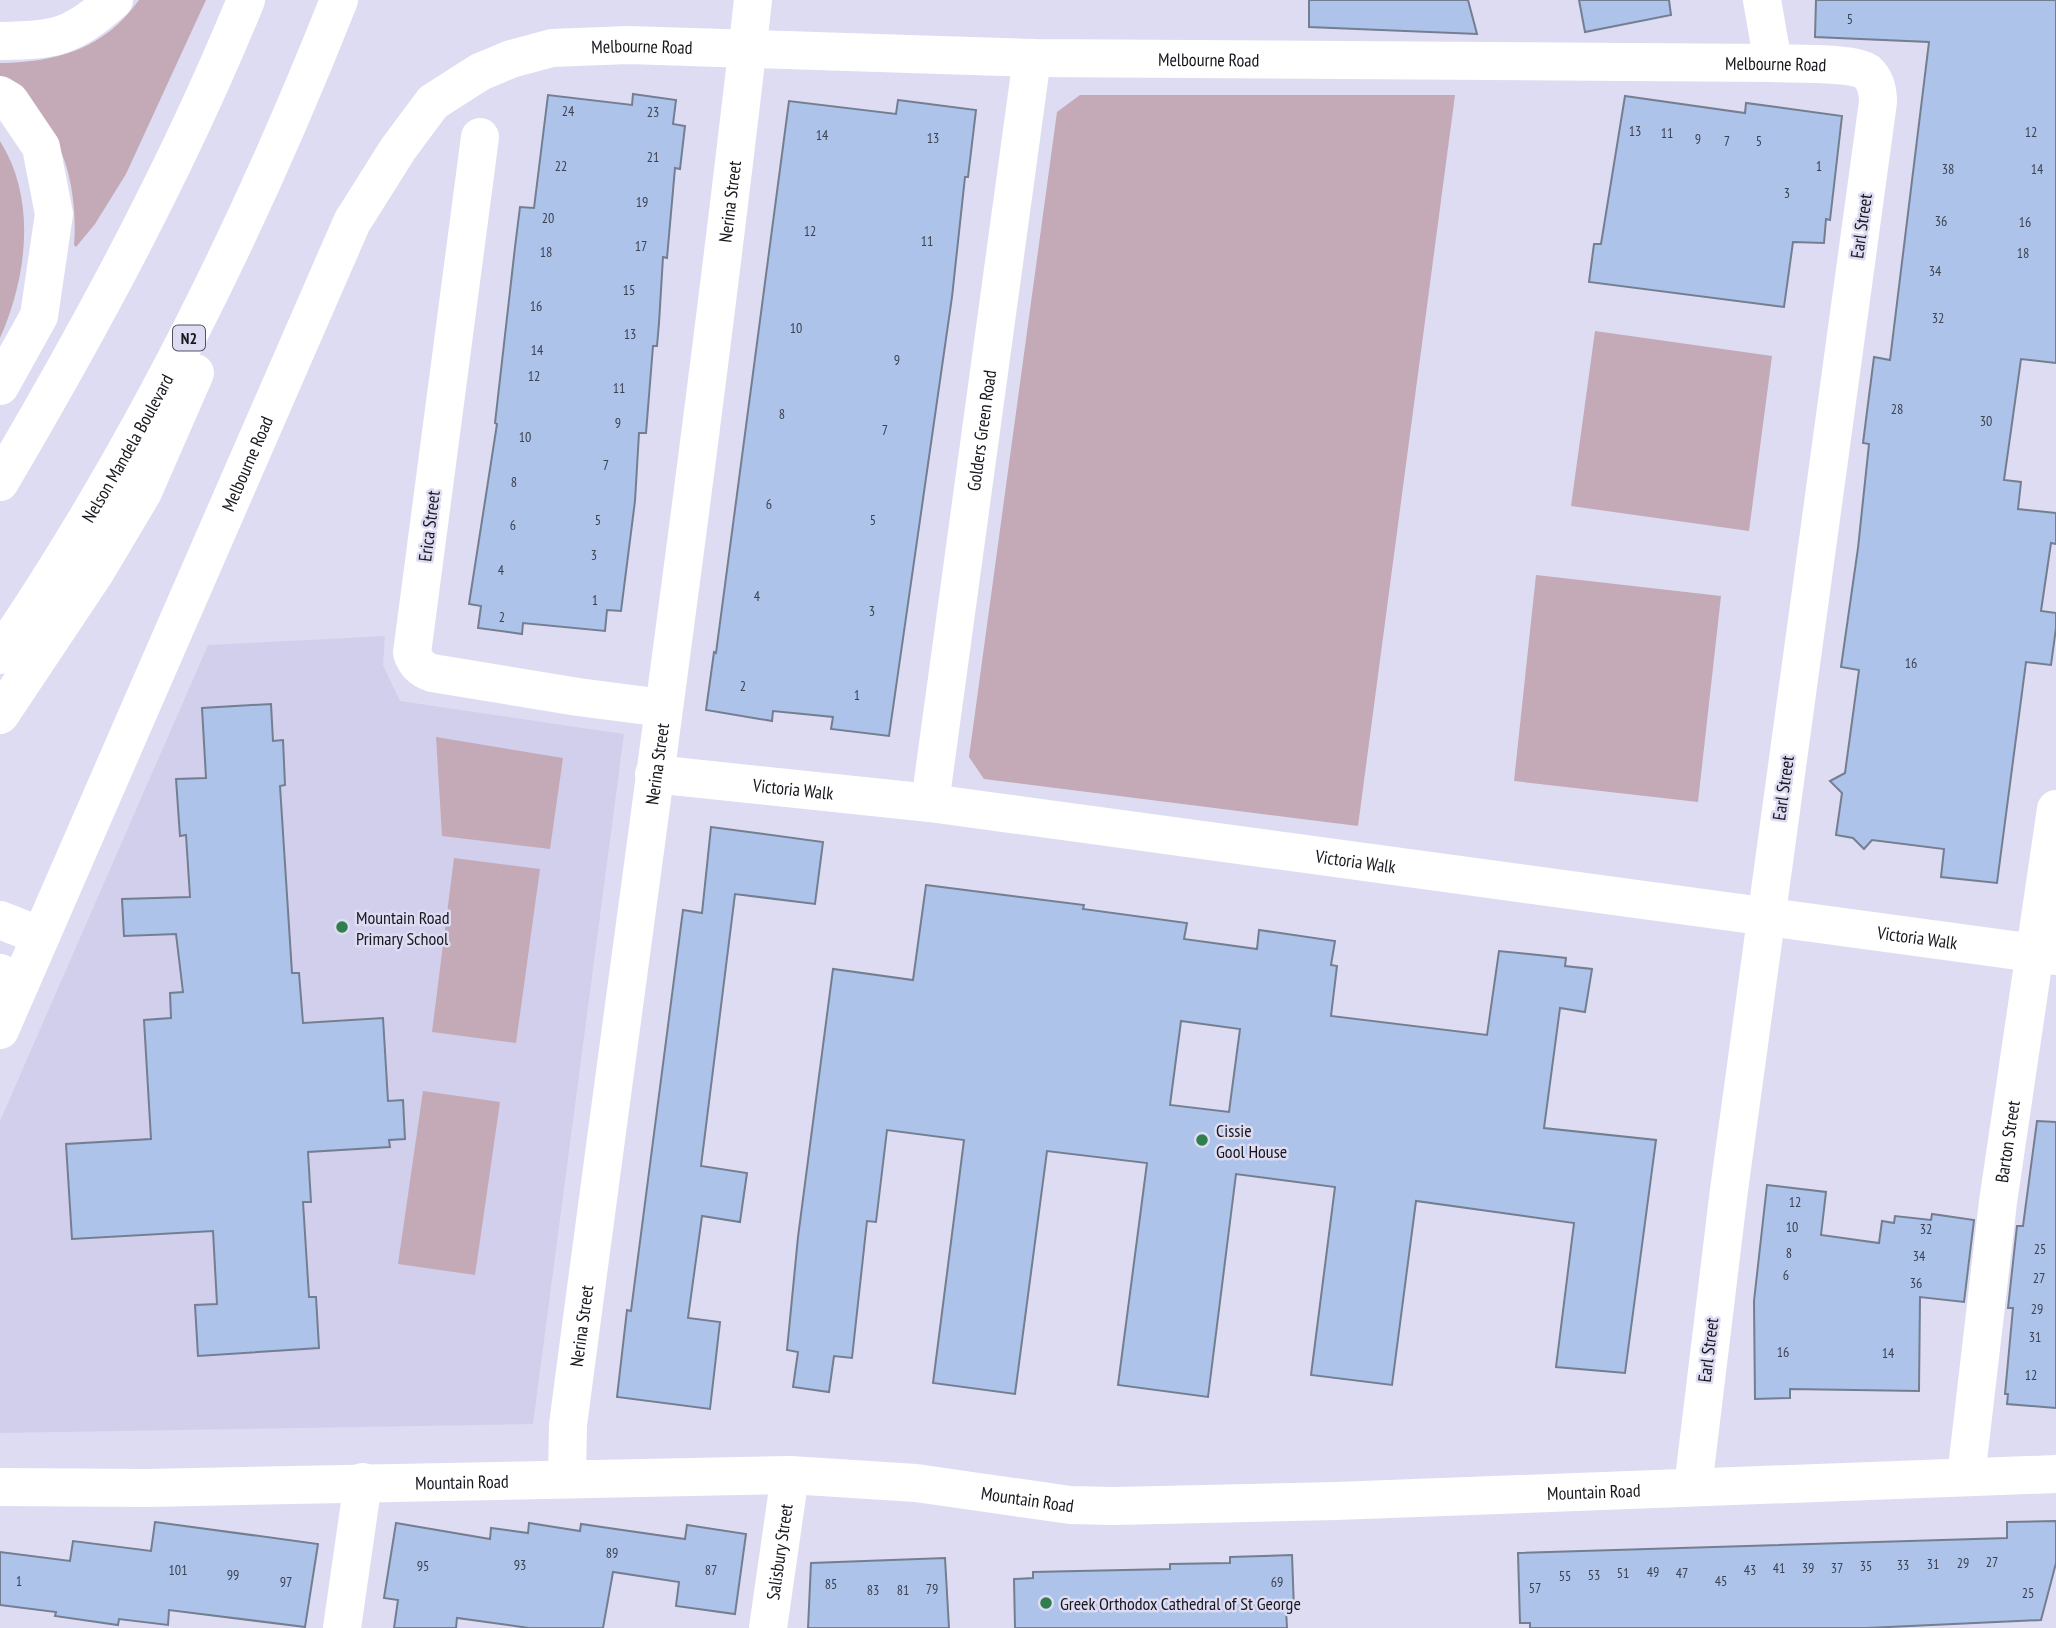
<svg xmlns="http://www.w3.org/2000/svg" width="2056" height="1628" font-family="'PT Sans Narrow',sans-serif">
	<rect width="100%" height="100%" fill="#dedcf2"/>
	<polygon fill="#d2cfec" points="385,636 383,665 400,701 624,734 533,1424 0,1433 0,1121 208,645"/>
	<g fill="#c4a9b7">
		<path d="M139,0H206L126,174L95,224L76,247L74,245C77,218 72,168 57,145C43,123 17,99 0,79V63C58,62 104,49 139,0Z"/>
		<polygon points="1080,95 1455,95 1358,826 984,779 969,757 1057,112"/>
		<path d="M0,141C37,200 27,277 0,338Z"/>
		<polygon points="1595,331 1772,356 1749,531 1571,506"/>
		<polygon points="1536,575 1721,596 1698,802 1514,781"/>
		<polygon points="436,737 563,758 550,849 442,836"/>
		<polygon points="454,858 540,869 516,1043 432,1032"/>
		<polygon points="423,1091 500,1102 475,1275 398,1264"/>
	</g>
	<g fill="#adc3ea" stroke="#747e91" stroke-width="2" fill-rule="evenodd">
		<polygon points="1309,0 1468,0 1477,34 1309,27"/>
		<polygon points="1579,0 1669,0 1671,15 1585,32"/>
		<polygon points="1816,0 2056,0 2056,363 2021,359 2004,480 2021,482 2018,509 2056,513 2056,544 2051,543 2041,611 2056,613 2056,628 2051,665 2026,662 1997,883 1941,877 1944,849 1872,840 1864,849 1853,838 1836,835 1842,793 1830,781 1845,773 1859,670 1841,667 1858,548 1869,444 1863,443 1874,357 1890,360 1929,42 1815,37"/>
		<polygon points="633,94 676,100 673,124 685,126 680,169 675,168 667,258 663,257 659,323 657,346 653,346 646,433 639,433 635,501 621,611 607,610 605,631 523,623 522,634 478,628 481,606 469,604 497,424 495,423 515,247 520,207 534,208 548,95 632,105"/>
		<polygon points="1625,96 1745,113 1746,103 1842,116 1830,220 1826,219 1824,243 1793,242 1784,307 1589,282 1594,244 1601,244"/>
		<polygon points="898,100 976,110 968,177 965,177 952,297 889,736 831,729 833,717 773,711 772,721 706,710 714,652 716,653 789,101 896,114"/>
		<polygon points="271,704 273,741 283,740 285,785 280,786 292,973 299,973 303,1023 383,1018 388,1101 403,1100 405,1139 389,1140 390,1147 308,1152 311,1202 303,1202 309,1297 316,1297 319,1348 198,1356 195,1305 217,1304 213,1231 72,1239 66,1144 151,1139 144,1020 171,1018 170,993 183,992 176,934 124,936 122,899 190,897 186,835 180,836 176,779 206,778 202,708"/>
		<polygon points="711,827 823,842 815,904 735,894 701,1166 747,1173 740,1222 702,1216 688,1318 720,1322 710,1409 617,1397 627,1310 631,1311 683,910 702,913"/>
		<path d="M926,885L1084,905L1083,909L1187,923L1184,939L1257,949L1259,930L1335,941L1331,965L1337,966L1331,1016L1487,1035L1499,951L1566,958L1565,966L1592,969L1585,1012L1560,1008L1544,1128L1656,1140L1625,1373L1556,1367L1574,1223L1416,1201L1392,1385L1311,1375L1335,1187L1236,1174L1208,1397L1118,1385L1147,1163L1047,1151L1015,1394L933,1383L964,1140L887,1130L876,1222L867,1221L852,1358L834,1356L829,1392L793,1387L798,1352L787,1350L798,1237L833,969L913,980ZM1181,1021L1240,1029L1229,1112L1170,1105Z"/>
		<polygon points="2037,1121 2056,1122 2056,1408 2007,1404 2008,1394 2005,1394 2013,1308 2008,1308 2017,1226 2023,1226"/>
		<polygon points="1767,1185 1826,1192 1821,1235 1879,1243 1882,1221 1894,1223 1895,1216 1931,1220 1932,1214 1974,1220 1964,1302 1920,1297 1919,1391 1790,1389 1790,1398 1755,1399 1754,1301"/>
		<polygon points="2056,1521 2056,1563 2041,1620 1867,1628 1530,1628 1530,1623 1520,1623 1518,1553 2007,1538 2007,1522"/>
		<polygon points="155,1522 318,1544 305,1627 169,1610 168,1625 119,1619 118,1625 55,1616 56,1612 0,1605 0,1552 70,1561 73,1541 151,1551"/>
		<polygon points="396,1523 490,1539 491,1528 528,1533 529,1523 580,1531 581,1524 685,1539 687,1525 746,1534 735,1614 676,1606 679,1582 613,1572 603,1628 529,1628 457,1618 456,1628 394,1628 398,1600 384,1598"/>
		<polygon points="1292,1555 1294,1609 1286,1609 1287,1628 1015,1628 1014,1579 1033,1578 1033,1572 1170,1569 1170,1564 1230,1563 1230,1557"/>
		<polygon points="945,1558 949,1628 808,1628 811,1563"/>
	</g>
	<g fill="none" stroke-linecap="round" stroke-linejoin="round">
		<g stroke="#fff" stroke-width="38">
			<polyline points="1762,0 1773,63"/>
			<path d="M0,41C56,40 71,38 114,0"/>
			<path d="M480,137L412,653C416,664 421,669 432,673L578,697L663,708"/>
			<path id="s1" d="M654,774L930,803L2056,956"/>
			<path id="s2" d="M930,803L1032,58"/>
			<path id="s3" d="M0,1030L352,222L398,149L433,102L480,72L511,59L552,48L628,45L1032,58L1773,63C1793,64 1853,62 1867,72C1876,80 1878,90 1878,102L1729,1190L1693,1487"/>
			<path id="s4" d="M1966,1477L1998,1202L2056,809"/>
			<path id="s5" d="M567,1479L568,1425C630,950 699,476 753,0"/>
			<path id="s6" d="M0,1487L147,1488L790,1475L916,1483L1070,1505L1113,1506L1336,1501L2056,1474"/>
			<polyline points="342,1628 363,1482"/>
			<path id="s7" d="M768,1628L790,1475"/>
		</g>
		<g stroke="#fff" stroke-width="38">
			<polyline points="0,95 10,101 41,147 54,214 39,316 0,386"/>
			<path d="M0,482C91,327 178,167 246,0"/>
			<path id="s8" d="M0,655C139,451 248,230 339,0"/>
			<polyline points="0,715 96,571 143,492 195,373"/>
			<polyline points="0,920 41,936"/>
			<polyline points="0,973 20,984"/>
		</g>
	</g>
	<g fill="#307d4d" stroke="#dedcf2" stroke-width="2.5">
		<circle cx="342" cy="927" r="7"/>
		<circle cx="1202" cy="1140" r="7"/>
		<circle cx="1046" cy="1603" r="7"/>
	</g>
	<g text-anchor="middle" dominant-baseline="central" stroke-width="5" stroke-linejoin="round" paint-order="stroke">
		<g font-size="14" fill="#3c4251">
			<text x="1850" y="19">5</text>
			<text x="568" y="111">24</text>
			<text x="653" y="112">23</text>
			<text x="1635" y="131">13</text>
			<text x="2031" y="132">12</text>
			<text x="1667" y="133">11</text>
			<text x="822" y="135">14</text>
			<text x="933" y="138">13</text>
			<text x="1698" y="139">9</text>
			<text x="1727" y="141">7</text>
			<text x="1759" y="141">5</text>
			<text x="653" y="157">21</text>
			<text x="561" y="166">22</text>
			<text x="1819" y="166">1</text>
			<text x="1948" y="169">38</text>
			<text x="2037" y="169">14</text>
			<text x="1787" y="193">3</text>
			<text x="642" y="202">19</text>
			<text x="548" y="218">20</text>
			<text x="1941" y="221">36</text>
			<text x="2025" y="222">16</text>
			<text x="810" y="231">12</text>
			<text x="927" y="241">11</text>
			<text x="641" y="246">17</text>
			<text x="546" y="252">18</text>
			<text x="2023" y="253">18</text>
			<text x="1935" y="271">34</text>
			<text x="629" y="290">15</text>
			<text x="536" y="306">16</text>
			<text x="1938" y="318">32</text>
			<text x="796" y="328">10</text>
			<text x="630" y="334">13</text>
			<text x="537" y="350">14</text>
			<text x="897" y="360">9</text>
			<text x="534" y="376">12</text>
			<text x="619" y="388">11</text>
			<text x="1897" y="409">28</text>
			<text x="782" y="414">8</text>
			<text x="1986" y="421">30</text>
			<text x="618" y="423">9</text>
			<text x="885" y="430">7</text>
			<text x="525" y="437">10</text>
			<text x="606" y="465">7</text>
			<text x="514" y="482">8</text>
			<text x="769" y="504">6</text>
			<text x="598" y="520">5</text>
			<text x="873" y="520">5</text>
			<text x="513" y="525">6</text>
			<text x="594" y="555">3</text>
			<text x="501" y="570">4</text>
			<text x="757" y="596">4</text>
			<text x="595" y="600">1</text>
			<text x="872" y="611">3</text>
			<text x="502" y="617">2</text>
			<text x="1911" y="663">16</text>
			<text x="743" y="686">2</text>
			<text x="857" y="695">1</text>
			<text x="1795" y="1202">12</text>
			<text x="1792" y="1227">10</text>
			<text x="1926" y="1229">32</text>
			<text x="2040" y="1249">25</text>
			<text x="1789" y="1253">8</text>
			<text x="1919" y="1256">34</text>
			<text x="1786" y="1275">6</text>
			<text x="2039" y="1278">27</text>
			<text x="1916" y="1283">36</text>
			<text x="2037" y="1309">29</text>
			<text x="2035" y="1337">31</text>
			<text x="1783" y="1352">16</text>
			<text x="1888" y="1353">14</text>
			<text x="2031" y="1375">12</text>
			<text x="612" y="1553">89</text>
			<text x="1992" y="1562">27</text>
			<text x="1963" y="1563">29</text>
			<text x="1933" y="1564">31</text>
			<text x="520" y="1565">93</text>
			<text x="1903" y="1565">33</text>
			<text x="423" y="1566">95</text>
			<text x="1866" y="1566">35</text>
			<text x="1779" y="1568">41</text>
			<text x="1808" y="1568">39</text>
			<text x="1837" y="1568">37</text>
			<text x="178" y="1570">101</text>
			<text x="711" y="1570">87</text>
			<text x="1750" y="1570">43</text>
			<text x="1653" y="1572">49</text>
			<text x="1623" y="1573">51</text>
			<text x="1682" y="1573">47</text>
			<text x="233" y="1575">99</text>
			<text x="1594" y="1575">53</text>
			<text x="1565" y="1576">55</text>
			<text x="19" y="1581">1</text>
			<text x="1721" y="1581">45</text>
			<text x="286" y="1582">97</text>
			<text x="1277" y="1582">69</text>
			<text x="831" y="1584">85</text>
			<text x="1535" y="1588">57</text>
			<text x="932" y="1589">79</text>
			<text x="873" y="1590">83</text>
			<text x="903" y="1590">81</text>
			<text x="2028" y="1593">25</text>
		</g>
		<rect fill="#dedcf2" stroke="#53525e" stroke-width="2" x="173" y="325.5" width="32" height="25" rx="5"/>
		<g font-size="16" font-weight="bold" fill="#17171e">
			<text x="189" y="338">N2</text>
		</g>
		<g font-size="18" fill="#17171e" stroke="#dedcf2">
			<text stroke="none"><textPath href="#s3" startOffset="1248">Melbourne Road</textPath></text>
			<text stroke="none"><textPath href="#s3" startOffset="1815">Melbourne Road</textPath></text>
			<text stroke="none"><textPath href="#s3" startOffset="2382">Melbourne Road</textPath></text>
			<text stroke="none"><textPath href="#s5" startOffset="1288">Nerina Street</textPath></text>
			<text transform="translate(1861 226) rotate(-82)">Earl Street</text>
			<text stroke="none"><textPath href="#s2" startOffset="376">Golders Green Road</textPath></text>
			<text stroke="none"><textPath href="#s8" startOffset="243">Nelson Mandela Boulevard</textPath></text>
			<text stroke="none"><textPath href="#s3" startOffset="618">Melbourne Road</textPath></text>
			<text transform="translate(429 526) rotate(-83)">Erica Street</text>
			<text stroke="none"><textPath href="#s5" startOffset="721">Nerina Street</textPath></text>
			<text transform="translate(1783 788) rotate(-82)">Earl Street</text>
			<text stroke="none"><textPath href="#s1" startOffset="140">Victoria Walk</textPath></text>
			<text stroke="none"><textPath href="#s1" startOffset="707">Victoria Walk</textPath></text>
			<text stroke="none"><textPath href="#s1" startOffset="1274">Victoria Walk</textPath></text>
			<text stroke="none"><textPath href="#s4" startOffset="338">Barton Street</textPath></text>
			<text stroke="none"><textPath href="#s5" startOffset="154">Nerina Street</textPath></text>
			<text transform="translate(1708 1350) rotate(-83)">Earl Street</text>
			<text stroke="none"><textPath href="#s6" startOffset="462">Mountain Road</textPath></text>
			<text stroke="none"><textPath href="#s6" startOffset="1596">Mountain Road</textPath></text>
			<text stroke="none"><textPath href="#s6" startOffset="1029">Mountain Road</textPath></text>
			<text stroke="none"><textPath href="#s7" startOffset="77">Salisbury Street</textPath></text>
		</g>
		<g font-size="18" fill="#17171e" stroke="#dedcf2" text-anchor="start">
			<text x="356" y="917">Mountain Road<tspan x="356" dy="21">Primary School</tspan></text>
			<text x="1216" y="1130">Cissie<tspan x="1216" dy="21">Gool House</tspan></text>
			<text x="1060" y="1603">Greek Orthodox Cathedral of St George</text>
		</g>
	</g>
</svg>
